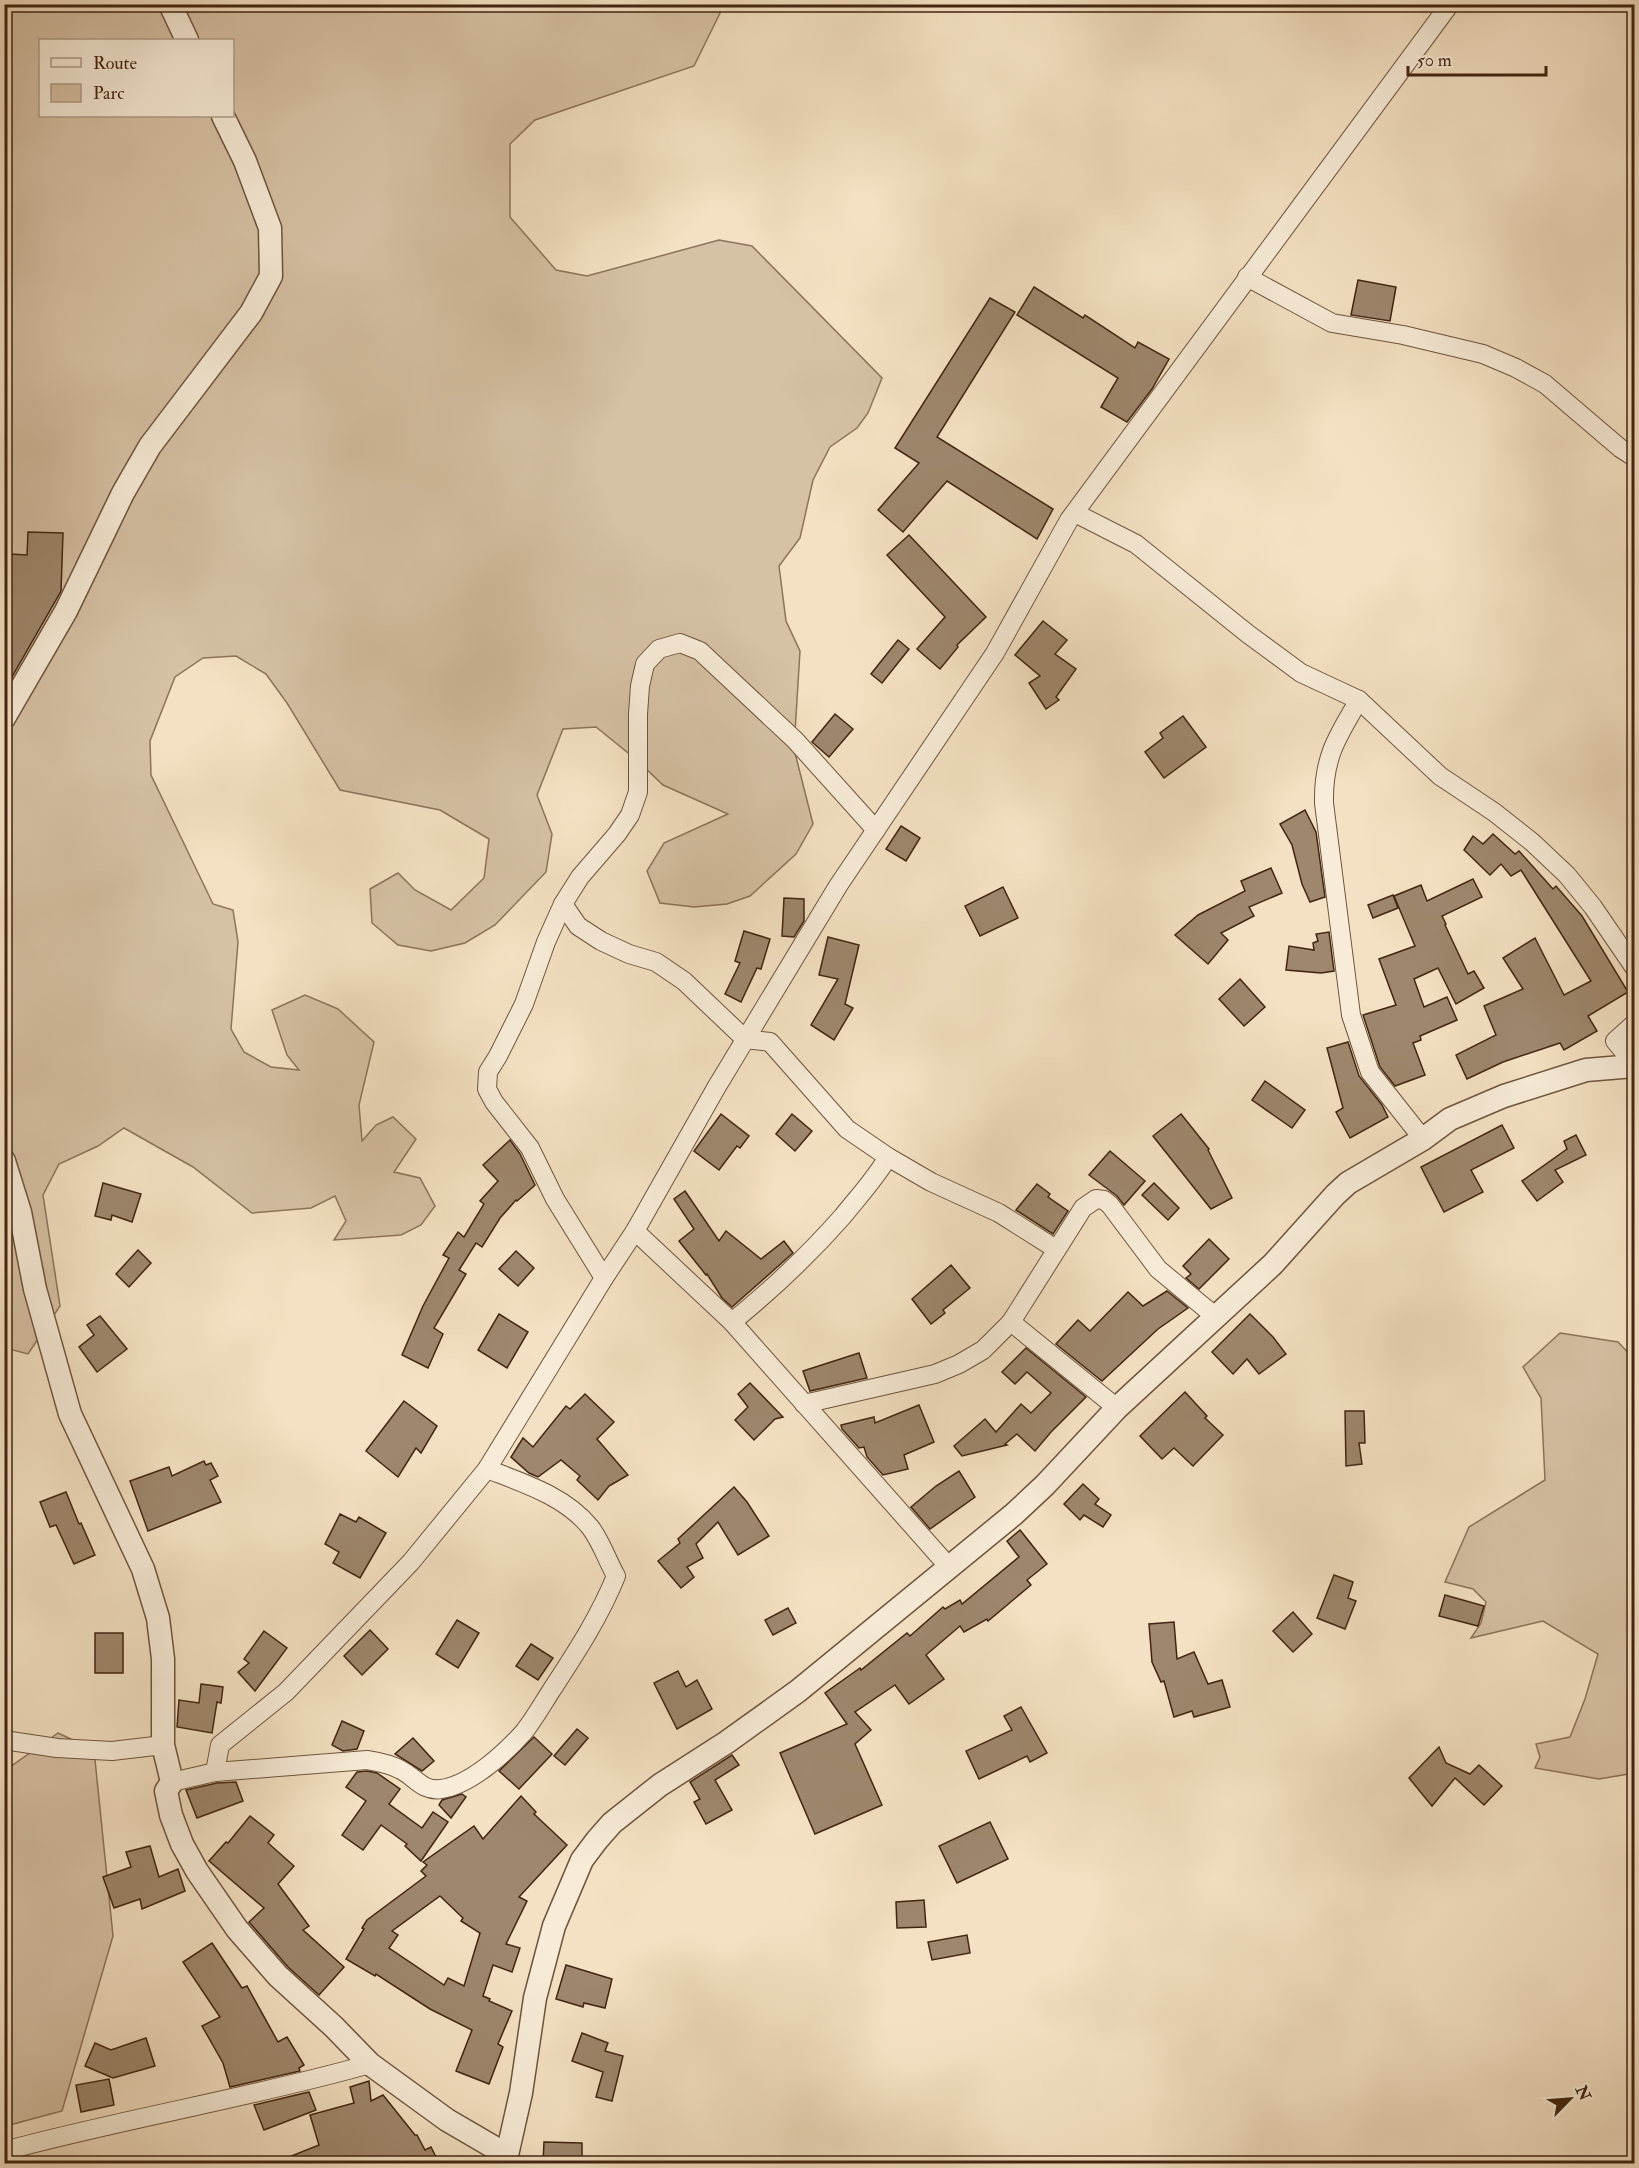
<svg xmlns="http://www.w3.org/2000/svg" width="1639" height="2168" font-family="'IM FELL Double Pica',serif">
	<rect width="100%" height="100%" fill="#f4e1c3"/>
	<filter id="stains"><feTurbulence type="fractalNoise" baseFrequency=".00333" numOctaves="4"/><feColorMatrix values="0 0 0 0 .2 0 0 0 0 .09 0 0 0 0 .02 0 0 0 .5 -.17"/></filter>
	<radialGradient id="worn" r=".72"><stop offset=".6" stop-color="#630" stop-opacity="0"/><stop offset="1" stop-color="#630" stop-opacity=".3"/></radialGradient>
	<g fill="#d6c1a5" stroke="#8c735a" stroke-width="1.5" fill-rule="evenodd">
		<path d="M440,4L724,5L694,66L535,120L510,144V217L556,270L587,276L719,240L752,246L882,378L868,413L857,428L830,447L813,480L800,538L779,566L786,621L800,651L794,749L813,824L796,854L750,896L727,904L694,907L660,903L647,871L664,843L728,814L663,785L638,761L596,727L563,729L537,795L552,834L546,872L495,925L465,943L431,951L398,945L372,923L370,889L398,873L415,890L451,910L484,878L489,839L440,810L340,790L287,703L266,674L236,656L203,658L175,677L150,741L151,775L213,904L233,910L238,942L231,1029L244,1052L271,1067L299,1070L287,1055L272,1010L305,995L338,1009L374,1042L359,1105L362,1141L376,1125L393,1117L416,1139L394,1172L420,1178L435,1206L421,1225L401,1235L334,1240L346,1221L335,1196L311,1208L252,1213L193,1167L124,1128L98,1146L59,1164L43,1195L60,1306L28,1354L5,1348V5ZM40,40H232V116H40Z"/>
		<polygon points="1560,1333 1618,1342 1634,1359 1634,1773 1599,1779 1535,1768 1540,1757 1536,1744 1570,1737 1585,1699 1598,1654 1543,1621 1471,1638 1481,1623 1486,1602 1473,1589 1445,1582 1469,1527 1545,1480 1541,1398 1523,1367"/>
		<polygon points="58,1733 94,1750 113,1936 62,2111 6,2126 5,1778 10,1767"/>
	</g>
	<g fill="#9e876d" stroke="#412510" stroke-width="1.5" fill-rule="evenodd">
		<polygon points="1358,280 1396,287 1390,321 1351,315"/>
		<polygon points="1034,287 1083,318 1085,315 1135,348 1138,342 1169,359 1152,389 1127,422 1101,407 1118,378 1017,315"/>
		<polygon points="990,298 1015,312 937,437 1053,509 1037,539 947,481 903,532 878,510 919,463 895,448"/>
		<polygon points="28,532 63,533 61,591 5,689 4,601 9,588 10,554 27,555"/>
		<polygon points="909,535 986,617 957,645 958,647 940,669 917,649 945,617 887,555"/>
		<polygon points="1043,621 1067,640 1055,654 1076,669 1056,697 1059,700 1046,709 1029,683 1040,676 1015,655"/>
		<polygon points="898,640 909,649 882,683 871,674"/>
		<polygon points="835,714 853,729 829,757 812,742"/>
		<polygon points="1183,716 1206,747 1164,778 1145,752 1163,738 1160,733"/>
		<polygon points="1305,810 1316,832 1325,897 1310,902 1302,884 1292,845 1280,824"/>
		<polygon points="901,826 920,838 906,861 886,849"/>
		<polygon points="1493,834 1515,854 1519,851 1553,889 1556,886 1582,916 1628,992 1588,1016 1597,1031 1564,1050 1560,1043 1503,1062 1467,1079 1456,1055 1496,1035 1484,1006 1523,989 1503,958 1535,938 1564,995 1591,981 1521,870 1511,876 1501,864 1490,875 1464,850 1473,836 1483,844"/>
		<polygon points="1271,868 1282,893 1249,907 1254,916 1221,933 1228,940 1208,964 1175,935 1198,915 1245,891 1241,881"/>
		<polygon points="1473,879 1482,897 1442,916 1446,924 1445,925 1468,974 1474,971 1484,988 1456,1004 1438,968 1414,979 1424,1007 1447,997 1457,1020 1420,1036 1421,1040 1413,1043 1425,1075 1395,1086 1380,1067 1363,1015 1396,1005 1379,959 1415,946 1394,896 1421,885 1427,901"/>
		<polygon points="1003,887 1018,918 980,936 965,906"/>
		<polygon points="1393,895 1398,908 1373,918 1368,905"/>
		<polygon points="784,898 804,899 804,921 794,937 782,936"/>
		<polygon points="744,931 770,939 761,969 757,968 741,1002 725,994 740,963 735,961"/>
		<polygon points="1329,932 1334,971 1321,973 1286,970 1289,946 1314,950 1313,943 1318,941 1316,934"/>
		<polygon points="828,937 859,945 845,1004 853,1008 834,1040 811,1025 838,979 819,975"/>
		<polygon points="1240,979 1265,1007 1244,1026 1219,999"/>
		<polygon points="1348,1042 1359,1076 1382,1105 1388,1117 1350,1138 1336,1112 1343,1108 1327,1048"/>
		<polygon points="1265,1081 1305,1110 1292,1128 1252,1100"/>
		<polygon points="721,1114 749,1136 740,1148 737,1146 719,1170 694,1151"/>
		<polygon points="792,1114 812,1131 795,1151 776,1134"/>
		<polygon points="1181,1114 1209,1149 1208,1150 1232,1198 1211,1209 1153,1136"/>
		<polygon points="1502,1125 1514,1148 1471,1170 1483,1192 1444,1212 1421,1167"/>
		<polygon points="1576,1135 1586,1155 1555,1170 1563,1182 1537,1201 1522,1181 1567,1149 1564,1141"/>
		<polygon points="510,1140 520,1154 535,1185 517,1201 516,1200 500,1218 482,1247 476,1243 459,1270 466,1274 434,1328 443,1334 428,1368 402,1355 423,1306 449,1258 443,1255 458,1232 464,1237 484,1204 480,1201 498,1181 483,1165"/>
		<polygon points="1110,1151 1145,1181 1124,1205 1117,1196 1089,1175"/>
		<polygon points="103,1183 141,1194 132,1222 112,1215 111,1220 95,1216"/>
		<polygon points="1154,1183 1179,1208 1168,1220 1142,1195"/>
		<polygon points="1037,1184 1050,1194 1048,1197 1068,1211 1053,1234 1016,1210"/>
		<polygon points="685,1191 719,1241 726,1231 761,1259 784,1241 793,1253 732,1307 722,1298 707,1274 706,1275 679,1241 694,1229 674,1199"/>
		<polygon points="1209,1239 1229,1259 1199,1289 1186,1278 1191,1274 1183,1266"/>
		<polygon points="138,1250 151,1263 129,1287 116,1274"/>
		<polygon points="516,1251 534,1268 518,1286 499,1269"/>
		<polygon points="951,1265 970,1288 943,1310 945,1313 931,1324 912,1299"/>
		<polygon points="1167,1291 1188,1308 1158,1329 1102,1381 1056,1344 1078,1320 1090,1331 1128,1292 1143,1306"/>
		<polygon points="499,1314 528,1332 507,1368 478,1350"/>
		<polygon points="1250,1314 1273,1337 1286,1354 1259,1374 1247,1359 1233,1374 1212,1352"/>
		<polygon points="100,1316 127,1349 97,1372 79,1347 94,1335 87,1325"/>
		<polygon points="1026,1348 1086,1397 1051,1432 1035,1451 1017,1434 1005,1444 1007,1445 962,1456 954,1446 985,1419 996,1432 1021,1404 1031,1413 1051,1393 1027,1372 1015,1384 1002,1372"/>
		<polygon points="859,1353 867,1378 810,1391 803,1371"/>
		<polygon points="750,1383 783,1417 775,1419 754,1440 735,1420 748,1407 738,1394"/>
		<polygon points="1185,1392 1207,1416 1205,1418 1223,1435 1193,1466 1174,1448 1162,1459 1140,1436"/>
		<polygon points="585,1394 614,1422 597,1439 628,1475 609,1486 598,1500 577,1480 580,1476 561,1460 538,1477 529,1473 511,1457 523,1438 533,1447 566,1406 570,1409"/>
		<polygon points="404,1401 437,1426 421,1453 416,1448 398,1477 366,1451"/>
		<polygon points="919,1405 934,1442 904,1455 908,1469 883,1475 867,1457 864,1447 859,1448 842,1429 841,1425 874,1417 875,1423"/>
		<polygon points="1345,1411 1364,1411 1365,1443 1359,1443 1362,1464 1346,1466"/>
		<polygon points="204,1461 206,1465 211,1463 218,1476 210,1480 221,1502 148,1531 130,1481 169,1467 172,1476"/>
		<polygon points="959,1471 975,1497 930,1529 911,1507 936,1486"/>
		<polygon points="1083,1484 1099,1499 1095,1504 1111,1515 1103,1527 1084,1515 1080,1520 1064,1504"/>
		<polygon points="734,1487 747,1502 769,1536 738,1555 718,1522 696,1544 703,1558 687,1567 694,1577 681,1588 658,1561 680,1543 678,1539"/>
		<polygon points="66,1492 79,1524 81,1523 95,1555 74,1564 56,1525 50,1527 40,1502"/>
		<polygon points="340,1514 356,1522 359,1517 386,1533 360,1578 333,1563 339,1552 325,1544"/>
		<polygon points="1020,1530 1047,1564 1027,1580 1031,1585 988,1621 987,1619 964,1632 960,1626 926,1655 944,1679 909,1704 895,1685 855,1712 871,1730 855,1744 882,1805 815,1834 780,1753 847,1724 825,1693 860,1668 861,1670 907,1633 910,1636 943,1607 945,1609 960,1600 962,1604 1019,1557 1007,1541"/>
		<polygon points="1334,1575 1353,1582 1348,1598 1356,1601 1345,1629 1317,1618"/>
		<polygon points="1445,1595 1484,1606 1478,1626 1439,1616"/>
		<polygon points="788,1608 796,1623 773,1635 765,1620"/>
		<polygon points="1293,1612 1312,1634 1293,1652 1273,1631"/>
		<polygon points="457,1620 479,1633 458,1668 436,1654"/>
		<polygon points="1174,1622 1177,1659 1194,1652 1208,1684 1222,1680 1230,1707 1194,1717 1192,1711 1174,1717 1164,1681 1161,1682 1152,1662 1149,1624"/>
		<polygon points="370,1630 388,1649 362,1675 344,1656"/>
		<polygon points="264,1631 287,1648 255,1691 238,1672 249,1663 244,1659"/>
		<rect x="95" y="1633" width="28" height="40"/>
		<polygon points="531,1644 553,1658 538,1680 516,1666"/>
		<polygon points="678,1671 686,1687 697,1680 712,1709 677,1729 654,1683"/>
		<polygon points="201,1684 223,1687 221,1703 217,1702 212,1733 177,1727 179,1700 199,1703"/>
		<polygon points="1021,1707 1047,1753 1030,1762 1027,1756 979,1779 966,1751 1012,1730 1004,1716"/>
		<polygon points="342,1721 364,1731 357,1749 343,1751 332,1745"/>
		<polygon points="577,1729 588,1738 565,1765 554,1756"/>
		<polygon points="534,1737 552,1754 519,1789 499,1771"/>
		<polygon points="413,1738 434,1761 422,1771 395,1754"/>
		<polygon points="1439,1747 1446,1763 1470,1774 1479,1765 1502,1786 1484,1805 1455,1778 1432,1806 1409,1778"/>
		<polygon points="732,1755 739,1765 715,1780 732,1810 706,1824 694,1802 700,1799 690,1782"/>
		<polygon points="367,1771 377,1773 400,1789 389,1804 422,1828 433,1812 448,1822 421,1861 405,1846 407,1844 381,1825 363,1850 342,1835 366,1801 346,1787 357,1772"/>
		<polygon points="236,1782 243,1801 197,1818 186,1790 217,1783"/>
		<polygon points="462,1794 466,1797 451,1818 439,1805 442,1800"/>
		<path d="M521,1796L536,1812L534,1814L567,1845L519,1897L527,1901L506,1944L520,1948L512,1972L493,1965L483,1996L490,1999L489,2001L512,2011L498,2044L503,2047L489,2084L456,2071L472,2030L430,2009L376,1974L375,1976L346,1959L364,1929L362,1928L367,1920L426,1876L421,1871L427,1865L423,1862L474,1826L483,1839ZM440,1896L463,1918L461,1921L480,1933L464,1986L448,1978L444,1985L389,1948L398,1935L392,1931Z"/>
		<polygon points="250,1816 274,1835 268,1843 294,1866 278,1884 309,1926 303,1930 344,1967 319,1995 288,1967 249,1922 264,1908 209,1861 226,1842 228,1843"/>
		<polygon points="990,1822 1008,1859 957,1883 939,1846"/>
		<polygon points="150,1846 159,1877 178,1869 185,1891 142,1909 140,1899 114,1908 103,1877 131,1867 126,1852"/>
		<polygon points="924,1900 926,1927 897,1928 896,1902"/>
		<polygon points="967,1935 970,1953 932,1960 928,1942"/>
		<polygon points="212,1943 242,1988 247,1986 278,2042 287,2037 304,2065 299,2068 300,2071 230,2087 223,2063 202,2026 220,2017 183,1962"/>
		<polygon points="566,1965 612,1979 605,2008 584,2003 583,2007 556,1999"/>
		<polygon points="582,2033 608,2043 605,2051 623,2056 612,2101 596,2097 603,2072 572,2061"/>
		<polygon points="146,2038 155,2066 113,2078 85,2066 95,2043 111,2050"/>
		<polygon points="109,2079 114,2105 81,2112 76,2085"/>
		<polygon points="369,2081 371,2101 383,2095 415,2135 417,2135 425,2150 431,2147 439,2163 274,2163 319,2145 310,2115 354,2103 350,2087"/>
		<polygon points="309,2092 316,2110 264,2130 254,2105"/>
		<polygon points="544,2142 582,2143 582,2163 543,2163"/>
	</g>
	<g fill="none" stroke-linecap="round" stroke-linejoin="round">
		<g stroke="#6e543d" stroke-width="20">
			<g id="minor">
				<polyline points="1247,277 1332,323 1403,335 1483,354 1516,368 1545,384 1620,448 1634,457"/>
				<polyline points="1075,513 1136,544 1248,634 1301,673 1359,700 1440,776 1494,812 1532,842 1567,875 1593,907 1634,967"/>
				<path d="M1359,700C1337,737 1323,758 1324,803L1351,1015L1370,1072L1423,1139"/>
				<polyline points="563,904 578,926 601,941 629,954 656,962 684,981 745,1039 770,1042 847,1129 888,1157 931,1182 999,1213 1056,1249"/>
				<polyline points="1634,1024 1615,1041 1634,1064"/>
				<polyline points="635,1231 732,1322 949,1567"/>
				<polyline points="604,1278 555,1199 530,1148 494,1102 487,1089 488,1072 498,1056 524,1004 546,942 563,904 580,877 617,834 630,815 638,792 638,714 640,686 645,664 659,649 680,643 700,651 795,740 876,830"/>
				<path d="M732,1322C775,1287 807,1257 843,1216C859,1196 875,1179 888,1157"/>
				<polyline points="1011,1322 1117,1408"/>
				<polyline points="804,1404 935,1374 959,1364 983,1350 1011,1322 1083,1208 1096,1199 1104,1200 1110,1205 1158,1269 1216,1317"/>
				<polyline points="4,1740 57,1748 112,1751 163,1745"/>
				<path d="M215,1772L367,1760C380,1762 390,1764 401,1770C415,1777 423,1792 441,1789C470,1785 504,1754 523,1733C533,1721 542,1705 551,1691C575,1654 599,1618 616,1576C607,1560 601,1541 590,1527C565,1496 523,1483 487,1469"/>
				<polyline points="172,1782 215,1772 220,1745 286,1692 411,1562 487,1469 604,1278 635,1231 716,1088 838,886 995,653 1069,520 1450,4"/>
				<path d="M4,2151C126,2118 250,2098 370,2064"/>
			</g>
		</g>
		<g stroke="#6e543d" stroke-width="25">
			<g id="tertiary">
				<polyline points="170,4 187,40"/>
				<polyline points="4,718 66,611 123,493 150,446 251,313 271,276 270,228 245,161 223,116"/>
				<polyline points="4,1161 20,1212 35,1289 70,1414 143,1569 158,1618 163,1659 163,1745 172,1782 166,1791 171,1815 182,1844 197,1871 237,1929 278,1976 334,2027 370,2064 447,2120 507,2155"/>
				<polyline points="505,2164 521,2093 535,1998 554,1926 582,1860 597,1840 612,1823 660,1785 727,1742 798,1691 1014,1514 1045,1485 1117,1408 1273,1264 1335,1195 1348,1183 1423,1139 1450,1119 1504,1096 1586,1070 1634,1066"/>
			</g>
		</g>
		<use href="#minor" stroke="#f8ecd8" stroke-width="18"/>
		<use href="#tertiary" stroke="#f8ecd8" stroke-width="22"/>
	</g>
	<rect width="1639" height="2168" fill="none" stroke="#f4e1c3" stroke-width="24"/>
	<rect x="6" y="6" width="1627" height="2156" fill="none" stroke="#412510" stroke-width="3"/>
	<rect x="12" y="12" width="1615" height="2144" fill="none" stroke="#412510" stroke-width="1.5"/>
	<rect x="39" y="39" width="195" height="78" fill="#f8ecd8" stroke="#af9c88" stroke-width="1.5"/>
	<rect x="51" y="58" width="30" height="9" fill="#f8ecd8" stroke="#af9c88" stroke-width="1.5"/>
	<text x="93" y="69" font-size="18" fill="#412510">Route</text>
	<rect x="51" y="84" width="30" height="18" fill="#d6c1a5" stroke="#af9c88" stroke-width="1.5"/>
	<text x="93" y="99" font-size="18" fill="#412510">Parc</text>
	<g transform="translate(1570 2099) rotate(65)" stroke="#f8ecd8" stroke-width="4.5" paint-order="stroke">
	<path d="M0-4.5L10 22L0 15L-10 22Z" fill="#412510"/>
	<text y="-9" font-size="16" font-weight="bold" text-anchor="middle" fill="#412510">N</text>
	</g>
	<path d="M1408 66v9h138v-9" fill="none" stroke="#412510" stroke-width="3"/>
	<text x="1417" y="66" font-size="18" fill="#412510" stroke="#f8ecd8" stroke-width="4.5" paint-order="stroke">50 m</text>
	<rect width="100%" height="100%" filter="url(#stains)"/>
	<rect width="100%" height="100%" fill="url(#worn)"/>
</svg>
